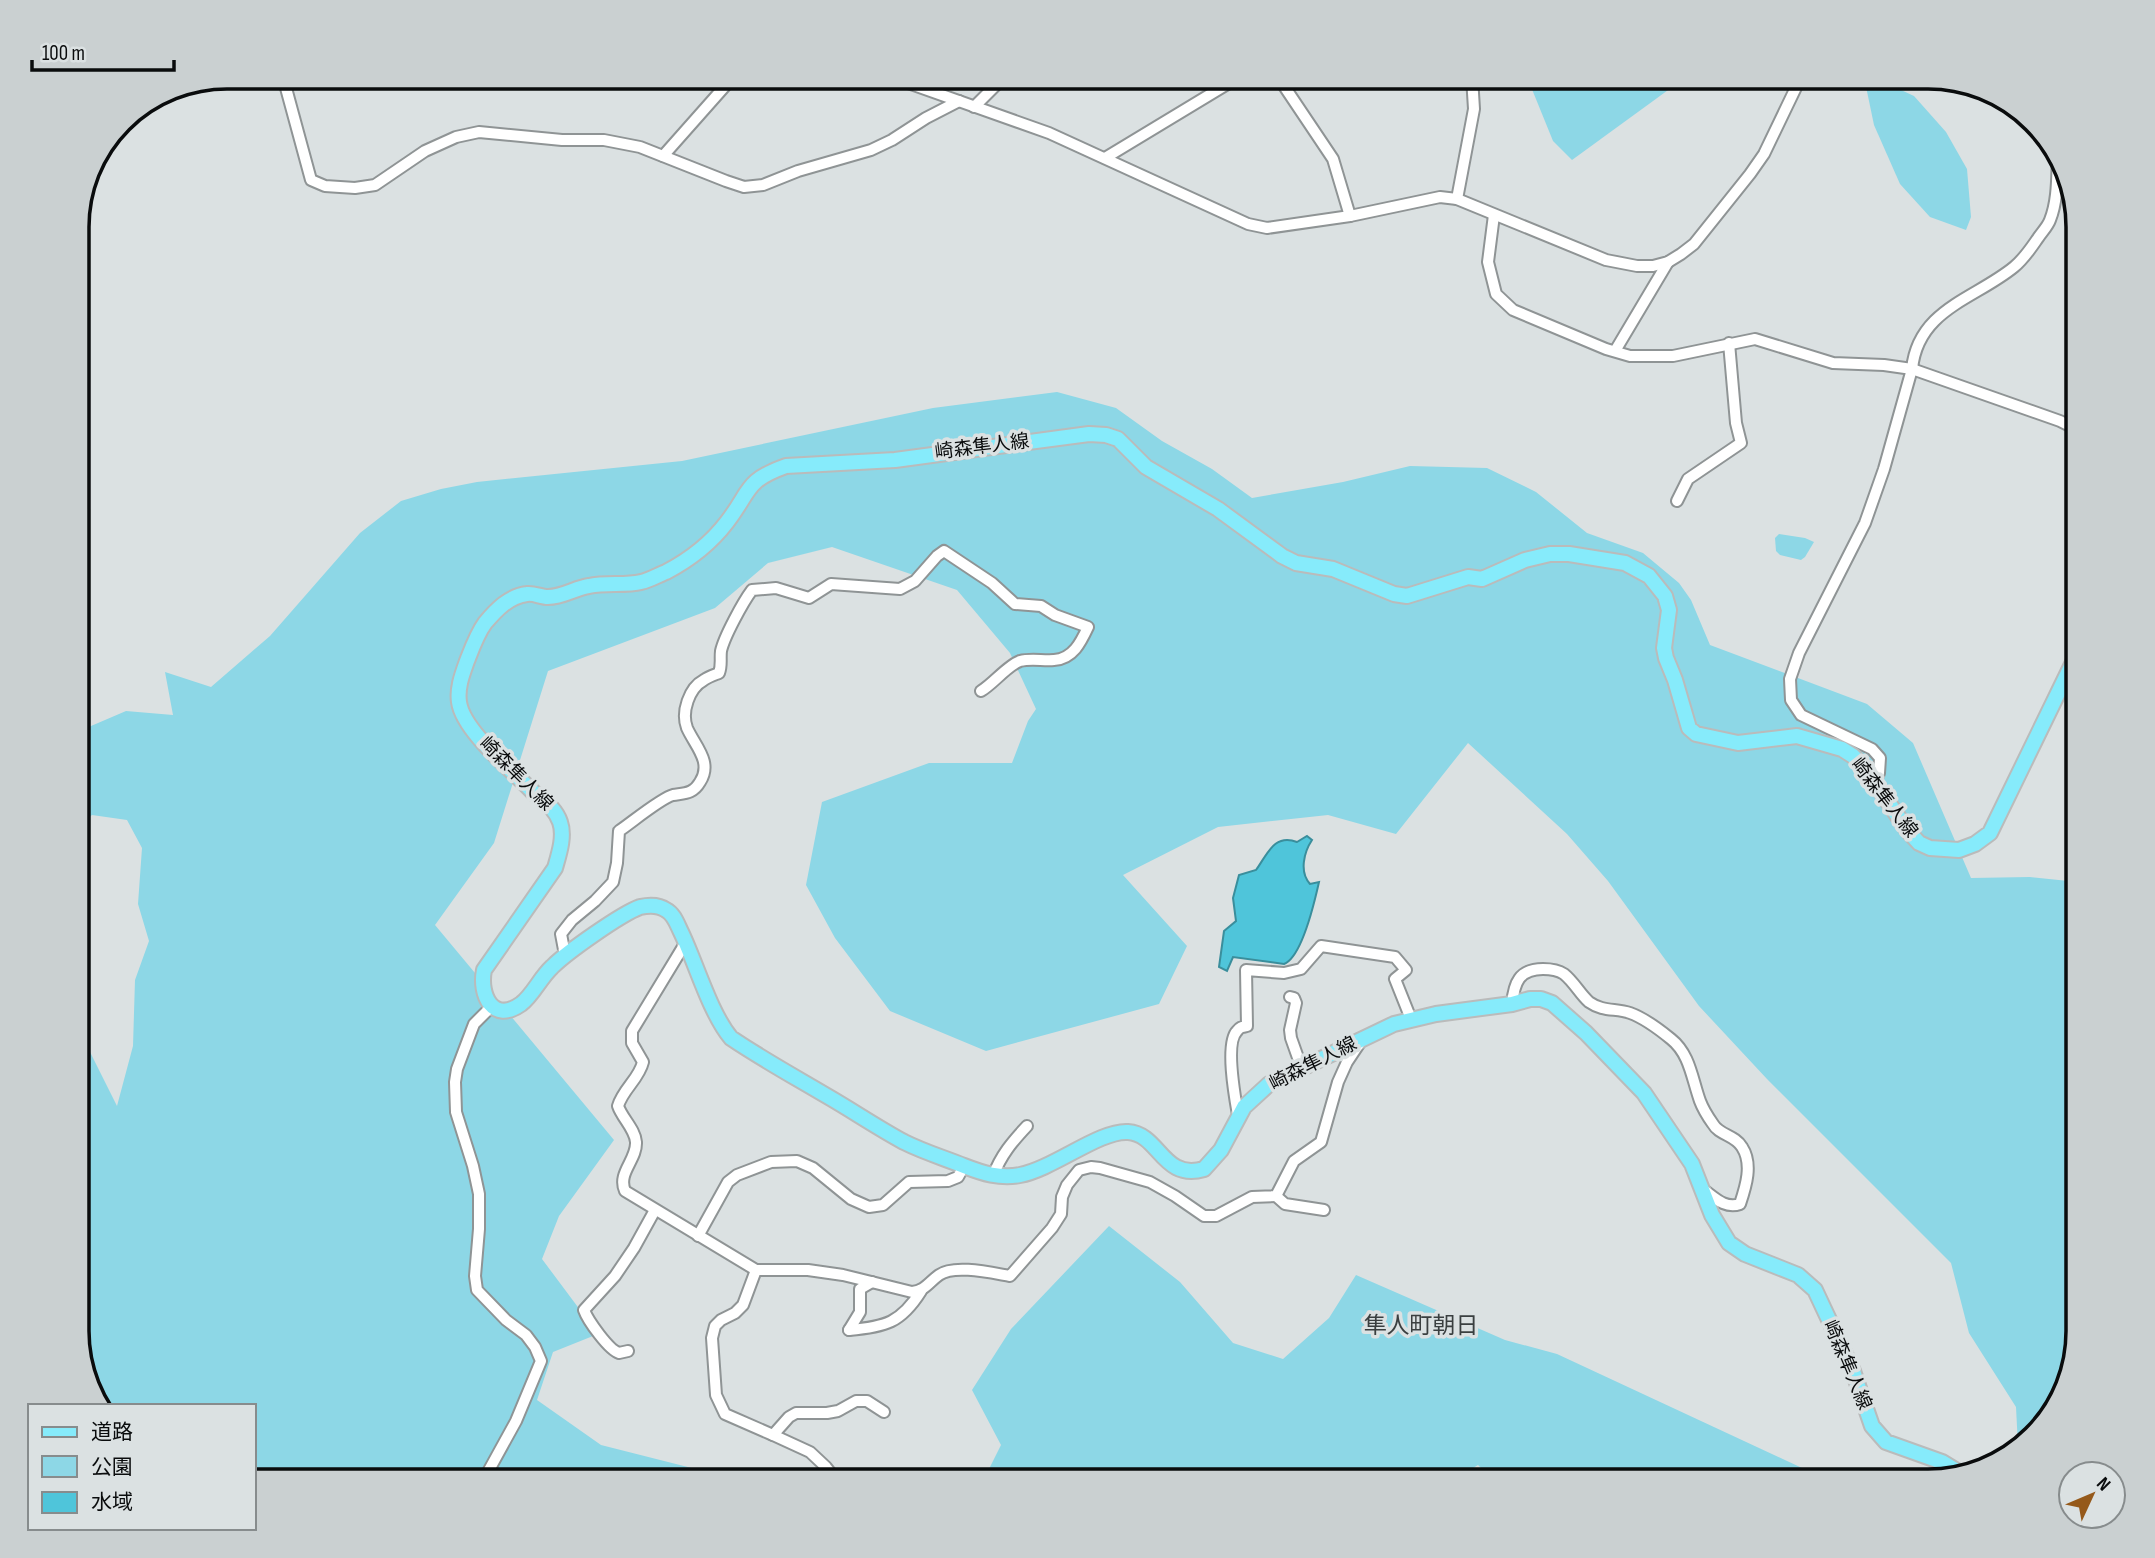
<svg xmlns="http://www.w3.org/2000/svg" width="2155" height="1558" font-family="'Sofia Sans Condensed','Noto Sans JP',sans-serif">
	<rect width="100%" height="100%" fill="#dbe1e2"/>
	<g fill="#8dd7e6">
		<polygon points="1527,77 1686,77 1572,160 1553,141"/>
		<polygon points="1864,77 1873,77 1914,96 1946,132 1967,169 1971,217 1966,230 1930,217 1900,184 1874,125"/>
		<polygon points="1057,392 1116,408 1162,441 1212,469 1252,498 1343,482 1410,466 1487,468 1536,492 1587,533 1643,553 1679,583 1691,600 1710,645 1867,704 1913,743 1971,878 2030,877 2078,882 2078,1331 2047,1422 2018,1446 2016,1407 1969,1333 1951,1263 1767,1079 1699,1006 1608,881 1567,834 1468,743 1396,834 1328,815 1218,827 1123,875 1187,946 1159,1004 986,1051 890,1011 835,938 806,885 822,802 929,763 1012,763 1028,721 1036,709 1010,653 957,590 832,547 768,563 715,608 548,671 494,843 435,925 614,1140 559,1216 542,1259 598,1334 553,1352 537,1400 601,1445 743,1481 254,1481 254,1406 97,1406 77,1340 77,1026 117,1106 133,1046 135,980 149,941 138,904 142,848 127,820 92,815 77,827 77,732 126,711 173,715 165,672 211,687 270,636 360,533 401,501 441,489 477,482 682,461 933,408"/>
		<polygon points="1779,534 1805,538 1814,542 1805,557 1801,560 1780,555 1776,551 1775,538"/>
		<polygon points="1109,1226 1180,1282 1233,1343 1283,1359 1329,1318 1356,1275 1505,1340 1557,1354 1830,1481 1494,1481 1478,1465 1452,1481 983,1481 1001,1445 972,1390 1011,1329"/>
	</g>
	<path fill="#4fc5da" stroke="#3a8e9c" stroke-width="2" d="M1307,836L1312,840C1304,852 1299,872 1310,884L1319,882C1315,900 1302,957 1284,964L1233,957L1227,971L1219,967L1224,931L1236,921L1233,898L1239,875L1256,870C1267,855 1274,833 1297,842Z"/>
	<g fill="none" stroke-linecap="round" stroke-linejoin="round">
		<g stroke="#8f9495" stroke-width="14">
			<g id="minor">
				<polyline points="283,77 311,180 325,186 355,188 375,185 425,151 456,137 479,132 562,140 604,140 640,147 726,181 744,187 763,185 798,171 871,150 892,140 926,118 959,101"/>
				<polyline points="891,77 1049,133 1248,224 1267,228 1350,216 1440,197 1457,199 1606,260 1637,266 1653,266 1668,262 1681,254 1694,244 1750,174 1764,154 1801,77"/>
				<polyline points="1278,77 1333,159 1350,216"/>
				<polyline points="974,107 1004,77"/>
				<polyline points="663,156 733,77"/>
				<polyline points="1105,158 1239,77"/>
				<polyline points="1457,199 1474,109 1472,77"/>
				<polyline points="1494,215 1488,262 1496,294 1513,310 1606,349 1630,356 1673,356 1755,339 1833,363 1884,365 1912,369 2060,421 2070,426 2078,433"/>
				<polyline points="1615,351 1668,262"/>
				<polyline points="1677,501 1688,479 1741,443 1736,423 1729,343"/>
				<path d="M1874,783L1879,773L1880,758L1872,749L1801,715L1791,700L1790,679L1799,653L1865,523L1884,469L1912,369C1918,309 1975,299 2014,267C2024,259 2031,248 2038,238C2042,232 2048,226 2050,220C2058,200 2057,176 2058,156"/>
				<path d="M686,942L632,1031V1043L643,1062C639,1079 623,1089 618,1106C622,1118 635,1129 636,1142C637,1160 617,1173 625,1191L756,1270H808L843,1275L912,1292C925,1291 929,1282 939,1275C954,1264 992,1273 1010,1276L1052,1228L1061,1214L1062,1197L1067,1185L1079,1170L1091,1167L1100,1168L1150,1182L1175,1196L1204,1216H1216L1252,1197L1276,1196L1294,1161L1321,1142L1338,1082L1347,1062L1361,1041"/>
				<path d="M565,955L561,934L572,920L595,901L613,882L617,863L619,831C631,823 661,798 673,795C685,793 693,794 700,782C713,762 695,746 687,728C681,712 689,688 704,680C708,677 714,675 719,673C722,665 720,659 721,651C724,637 743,602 752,590L776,588L809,598L831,584L900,589L915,581L937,556L944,551L992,583L1015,604L1041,606L1055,615L1088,627C1081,642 1073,659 1054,660C1043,661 1031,658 1020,661C1008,665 993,684 981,691"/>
				<polyline points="1290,997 1294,998 1296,1003 1290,1030 1291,1038 1302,1069"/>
				<path d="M1512,1004C1514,983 1519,969 1543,969C1550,969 1558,970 1564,974C1574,982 1580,994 1589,1002C1603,1012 1616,1008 1630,1013C1644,1018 1660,1030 1671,1039C1690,1054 1692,1079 1700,1101C1703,1109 1708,1117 1713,1124C1719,1135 1735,1135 1742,1147C1753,1164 1746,1186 1740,1204C1725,1209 1715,1198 1704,1190"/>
				<path d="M1238,1115C1235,1098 1225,1043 1237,1031C1240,1027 1242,1027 1247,1026L1246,970L1284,973L1301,969L1321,946L1395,957L1406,970L1395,979L1411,1019"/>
				<path d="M993,1176C1001,1155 1012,1142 1027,1126"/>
				<polyline points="1276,1196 1285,1204 1324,1210"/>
				<polyline points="698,1236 728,1182 737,1175 771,1162 797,1161 813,1168 851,1199 869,1207 883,1205 909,1182 948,1181 958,1177 964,1166"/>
				<polyline points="756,1270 743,1305 735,1313 721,1320 715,1326 712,1338 716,1395 725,1414 773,1435 789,1417 796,1413 827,1413 838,1411 856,1401 867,1401 884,1412"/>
				<path d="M849,1330C885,1327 901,1323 921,1291"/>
				<polyline points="849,1330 860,1312 860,1289 872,1282"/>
				<path d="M628,1351L619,1353C609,1350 588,1321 584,1310L615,1276L634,1248L655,1210"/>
				<polyline points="773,1435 810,1452 826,1467 837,1481"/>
				<polyline points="483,1481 516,1421 541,1361 535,1347 526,1335 506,1320 477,1290 475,1276 479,1229 479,1194 473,1166 456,1112 455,1082 457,1069 474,1024 492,1006"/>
			</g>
		</g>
		<g stroke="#babbbb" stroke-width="18">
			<path id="major" d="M1960,1473L1942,1462L1886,1442L1872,1426L1853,1371L1815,1290L1798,1275L1745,1254L1729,1243L1712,1215L1692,1164L1644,1093L1586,1033L1552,1003L1541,999H1530L1512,1004L1436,1014L1394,1024L1269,1084L1244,1107L1221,1150L1204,1169C1162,1181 1160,1134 1128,1132C1100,1130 1053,1169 1020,1175C1000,1179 982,1173 964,1166C944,1158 924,1152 904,1142C878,1128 853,1111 827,1096C795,1077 762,1059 731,1038C710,1013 696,963 681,932C677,924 674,914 666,910C659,905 649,905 640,907C621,914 567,952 552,967C540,978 533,995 521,1004C493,1024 479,995 484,970L555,868C559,854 565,836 560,822C555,807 543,801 532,791C512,770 463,731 459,702C457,688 462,675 467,661C472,648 477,634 485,623C496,610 509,596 527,594C534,593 541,597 548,597C563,597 575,588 589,586C606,582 625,586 641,582C650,580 658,575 666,572C689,560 711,543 727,522C751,491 744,481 786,466L895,460L1089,434L1106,435L1118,439L1146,467L1218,509L1282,556L1296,563L1333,569L1394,594L1407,596L1468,577L1482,579L1525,560L1550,554H1569L1625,563L1649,576L1665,596L1669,610L1664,648L1666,658L1675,680L1689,728L1696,734L1738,743L1797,736L1842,749L1853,756L1864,767L1908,831L1919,843L1930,848L1959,850L1975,844L1990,833L2078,652"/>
		</g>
		<use href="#minor" stroke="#fff" stroke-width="10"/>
		<use href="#major" stroke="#86ebfb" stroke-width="14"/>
	</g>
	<g text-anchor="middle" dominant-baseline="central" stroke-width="7" stroke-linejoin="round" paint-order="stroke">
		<g font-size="19" fill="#0a0c0d" stroke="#dbe1e2">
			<text transform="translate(982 447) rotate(-7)">崎森隼人線</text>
			<text transform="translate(516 774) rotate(45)">崎森隼人線</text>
			<text transform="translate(1884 798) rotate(52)">崎森隼人線</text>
			<text transform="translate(1313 1064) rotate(-27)">崎森隼人線</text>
			<text transform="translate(1847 1365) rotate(67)">崎森隼人線</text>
		</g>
		<g font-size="23" fill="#3a3f40" stroke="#dbe1e2">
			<text x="1421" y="1326">隼人町朝日</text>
		</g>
	</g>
	<path d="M0 0H2155V1558H0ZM227 89H1928A138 138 0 0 1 2066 227V1331A138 138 0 0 1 1928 1469H227A138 138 0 0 1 89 1331V227A138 138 0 0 1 227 89Z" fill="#cad0d1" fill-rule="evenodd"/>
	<path fill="none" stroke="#0a0c0d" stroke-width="3.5" d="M227 89H1928A138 138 0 0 1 2066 227V1331A138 138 0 0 1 1928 1469H227A138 138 0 0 1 89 1331V227A138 138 0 0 1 227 89Z"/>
	<rect x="28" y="1404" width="228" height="126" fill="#dbe1e2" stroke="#878c8d" stroke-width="2"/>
	<rect x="42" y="1427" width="35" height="10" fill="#86ebfb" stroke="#878c8d" stroke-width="2"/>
	<text x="91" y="1439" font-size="21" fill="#0a0c0d">道路</text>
	<rect x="42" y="1456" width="35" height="21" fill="#8dd7e6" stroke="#878c8d" stroke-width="2"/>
	<text x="91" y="1474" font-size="21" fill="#0a0c0d">公園</text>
	<rect x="42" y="1492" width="35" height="21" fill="#4fc5da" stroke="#878c8d" stroke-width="2"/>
	<text x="91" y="1509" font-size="21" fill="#0a0c0d">水域</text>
	<g transform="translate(2092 1495) rotate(46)"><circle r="33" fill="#dbe1e2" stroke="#878c8d" stroke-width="2"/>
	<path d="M0-5L12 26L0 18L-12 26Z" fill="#95591a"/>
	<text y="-10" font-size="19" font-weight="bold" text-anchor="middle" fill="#0a0c0d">N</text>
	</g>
	<path d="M32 60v10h142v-10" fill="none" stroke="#0a0c0d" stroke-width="3.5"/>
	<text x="42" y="60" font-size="21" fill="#0a0c0d" stroke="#dbe1e2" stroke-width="5" paint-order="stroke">100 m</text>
</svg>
